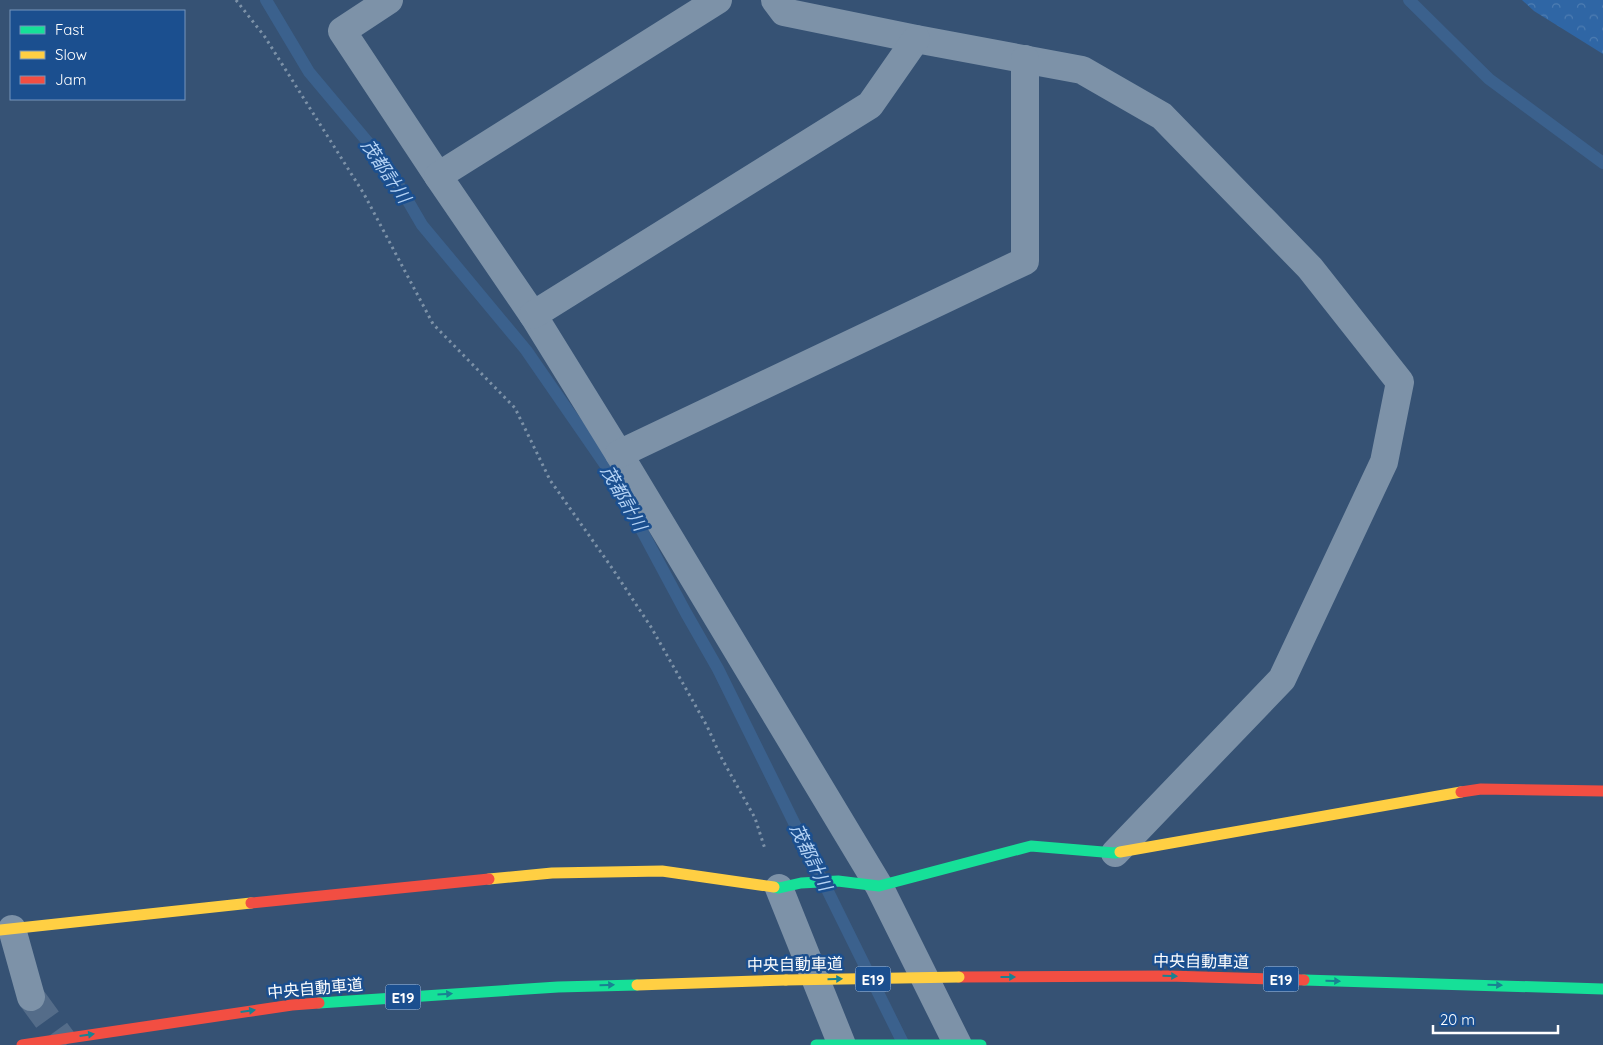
<svg xmlns="http://www.w3.org/2000/svg" width="1603" height="1045" font-family="Quicksand,'Noto Sans JP',sans-serif">
	<defs>
		<pattern id="forest-crowns" width="20" height="18" patternUnits="userSpaceOnUse" patternTransform="scale(1.25)"><rect width="20" height="18" fill="#2f66a5"/><path d="M2 6a3 3 0 1 1 6 0M12 15a3 3 0 1 1 6 0" fill="none" stroke="#4e7db2"/></pattern>
	</defs>
	<rect width="100%" height="100%" fill="#365274"/>
	<polygon fill="url(#forest-crowns)" points="1522,0 1603,0 1603,54 1534,11"/>
	<g fill="none" stroke-linecap="round" stroke-linejoin="round">
		<g stroke="#3b618d" stroke-width="12">
			<polyline points="266,0 309,72 387,165 422,225 526,350 611,473 686,613 718,669 904,1045"/>
			<polyline points="1409,0 1489,79 1603,163"/>
		</g>
		<polyline stroke="#546c89" stroke-width="28" stroke-dasharray="28 14" stroke-linecap="butt" points="31,997 66,1045"/>
		<polyline stroke="#7d92a8" stroke-width="3" stroke-dasharray="2.5 4" stroke-linecap="butt" points="236,0 265,37 364,194 433,324 515,408 550,480 612,568 651,627 707,726 721,757 755,818 765,849"/>
		<g stroke="#7d92a8" stroke-width="28">
			<polyline points="389,0 342,31 438,176"/>
			<polyline points="718,0 438,176 533,315 619,454 879,886 958,1045"/>
			<polyline points="775,0 784,12 916,39 1082,70 1162,116 1310,268 1400,382 1384,462 1282,679 1115,853"/>
			<polyline points="533,315 870,105 916,39"/>
			<polyline points="619,454 1025,261 1025,59"/>
			<polyline points="779,888 842,1045"/>
			<polyline points="12,929 31,997"/>
		</g>
		<g stroke="#16e098" stroke-width="11">
			<polyline points="774,887 779,888 801,883 838,881 879,886 1031,846 1115,853 1120,852"/>
			<polyline points="1304,980 1603,989"/>
			<polyline points="319,1003 558,987 637,985"/>
		</g>
		<g stroke="#ffcf43" stroke-width="11">
			<polyline points="1120,852 1461,792"/>
			<polyline points="489,879 552,873 662,871 774,887"/>
			<polyline points="0,930 251,903"/>
			<polyline points="637,985 786,980"/>
		</g>
		<g stroke="#f24e42" stroke-width="11">
			<polyline points="1461,792 1481,789 1603,791"/>
			<polyline points="251,903 489,879"/>
			<polyline points="959,977 1168,976 1304,980"/>
			<polyline points="22,1045 292,1005 319,1003"/>
		</g>
		<polyline stroke="#16e098" stroke-width="11" points="816,1045 981,1045"/>
		<polyline stroke="#ffcf43" stroke-width="11" points="786,980 959,977"/>
	</g>
	<defs><path id="oneway-solid" d="M-6-.8H1V-3.2L6.5 0L1 3.2V.8H-6Z" transform="scale(1.25)"/></defs>
	<g fill="#198292">
		<use href="#oneway-solid" transform="translate(1170 976) rotate(1)"/>
		<use href="#oneway-solid" transform="translate(1008 977)"/>
		<use href="#oneway-solid" transform="translate(835 979) rotate(-1)"/>
		<use href="#oneway-solid" transform="translate(1333 981) rotate(2)"/>
		<use href="#oneway-solid" transform="translate(607 985) rotate(-2)"/>
		<use href="#oneway-solid" transform="translate(1495 985) rotate(2)"/>
		<use href="#oneway-solid" transform="translate(445 994) rotate(-4)"/>
		<use href="#oneway-solid" transform="translate(248 1011) rotate(-8)"/>
		<use href="#oneway-solid" transform="translate(87 1035) rotate(-8)"/>
	</g>
	<g text-anchor="middle" dominant-baseline="central" stroke-width="5" stroke-linejoin="round" paint-order="stroke">
		<g fill="#1b4f8f" stroke="#bbcadd" stroke-width="1">
			<rect x="855.5" y="966.5" width="35" height="25" rx="4"/>
			<rect x="1263.5" y="966.5" width="35" height="25" rx="4"/>
			<rect x="385.5" y="984.5" width="35" height="25" rx="4"/>
		</g>
		<g font-size="15" font-weight="bold" fill="#fff">
			<text x="873" y="979">E19</text>
			<text x="1281" y="979">E19</text>
			<text x="403" y="997">E19</text>
		</g>
		<g font-size="16" fill="#fff" stroke="#1b4f8f">
			<text transform="translate(1201 961) rotate(1)">中央自動車道</text>
			<text transform="translate(795 964) rotate(-1)">中央自動車道</text>
			<text transform="translate(315 988) rotate(-5)">中央自動車道</text>
		</g>
		<g font-size="18" font-style="italic" fill="#b5d3f5" stroke="#1b4f8f">
			<text transform="translate(386 171) rotate(56)">茂都計川</text>
			<text transform="translate(624 498) rotate(60)">茂都計川</text>
			<text transform="translate(811 857) rotate(64)">茂都計川</text>
		</g>
	</g>
	<rect x="10" y="10" width="175" height="90" fill="#1b4f8f" stroke="#7695bc"/>
	<rect x="20" y="26" width="25" height="8" fill="#16e098" stroke="#7695bc"/>
	<text x="55" y="35" font-size="15" fill="#ffffff">Fast</text>
	<rect x="20" y="51" width="25" height="8" fill="#ffcf43" stroke="#7695bc"/>
	<text x="55" y="60" font-size="15" fill="#ffffff">Slow</text>
	<rect x="20" y="76" width="25" height="8" fill="#f24e42" stroke="#7695bc"/>
	<text x="55" y="85" font-size="15" fill="#ffffff">Jam</text>
	<path d="M1433 1025v8h125v-8" fill="none" stroke="#ffffff" stroke-width="2.5"/>
	<text x="1440" y="1025" font-size="15" fill="#ffffff" stroke="#1b4f8f" stroke-width="4" paint-order="stroke">20 m</text>
</svg>
